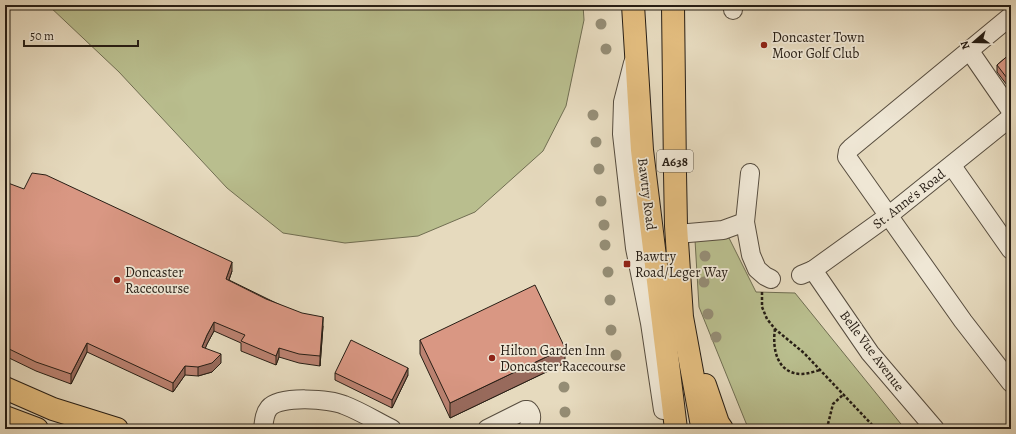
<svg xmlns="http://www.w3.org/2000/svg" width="1016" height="434" font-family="Alegreya,serif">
	<rect width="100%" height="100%" fill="#e6dabe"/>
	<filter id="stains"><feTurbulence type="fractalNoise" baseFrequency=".005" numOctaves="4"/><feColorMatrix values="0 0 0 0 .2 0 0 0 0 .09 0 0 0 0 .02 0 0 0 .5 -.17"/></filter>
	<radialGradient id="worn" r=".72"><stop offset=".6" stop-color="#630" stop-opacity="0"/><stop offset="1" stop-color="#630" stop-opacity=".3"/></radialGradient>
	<g fill="#b9be8e" stroke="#706e52">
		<polygon points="48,5 583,5 584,20 566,106 543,151 475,212 418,236 345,243 283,233 227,188 119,72"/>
		<polygon points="729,238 756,292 795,293 905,429 750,429 746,423 699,307 695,240"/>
	</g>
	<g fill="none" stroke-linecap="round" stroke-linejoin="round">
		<g stroke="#574d3f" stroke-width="20">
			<g id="minor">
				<polyline points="733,10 733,5"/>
				<polyline points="1011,16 851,148 848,151 847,157 963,321 1011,383"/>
				<polyline points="969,50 1011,111"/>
				<polyline points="633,63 623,102 622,134 635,248 650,323 663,410"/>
				<polyline points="952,166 1011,250"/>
				<polyline points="750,173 745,222 751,255 757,269 765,276 771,279"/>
				<polyline points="677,234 723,230 745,222"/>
				<polyline points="813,270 870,353 935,429"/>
				<polyline points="801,275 813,270 888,216 1011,117"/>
				<path d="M263,429C264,422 264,414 269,408C280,395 330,399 344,405C360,411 376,421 392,429"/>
				<path d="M487,429L525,410H528C534,416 530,422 528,429"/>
			</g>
		</g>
		<g stroke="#271e15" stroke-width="24">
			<g id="highway">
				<polyline points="633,5 642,150 676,429"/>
				<polyline points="673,5 675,173 676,226 682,317 702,426 703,429"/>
				<polyline points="705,385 718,423 722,429"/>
				<polyline points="5,388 53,409 117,429"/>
				<polyline points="5,417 37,429"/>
			</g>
		</g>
		<g stroke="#271e15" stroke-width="2.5" stroke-dasharray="3 2" stroke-linecap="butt">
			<polyline points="762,292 762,307 767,319 775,329 804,353 876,429"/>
			<path d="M775,329C772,349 777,374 802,374C808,374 815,371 821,370"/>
			<polyline points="828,429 828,424 833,404 844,394"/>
		</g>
		<use href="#minor" stroke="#efe7d5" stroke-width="18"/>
		<use href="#highway" stroke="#e3bd7f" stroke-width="22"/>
	</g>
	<g fill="#958d75">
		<circle cx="601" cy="24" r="5.5"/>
		<circle cx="606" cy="49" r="5.5"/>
		<circle cx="593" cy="115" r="5.5"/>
		<circle cx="596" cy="142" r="5.5"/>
		<circle cx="599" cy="169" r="5.5"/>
		<circle cx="601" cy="201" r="5.5"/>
		<circle cx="604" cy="225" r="5.5"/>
		<circle cx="605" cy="245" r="5.5"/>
		<circle cx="705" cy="256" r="5.5"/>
		<circle cx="608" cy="272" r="5.5"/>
		<circle cx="704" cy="282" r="5.5"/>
		<circle cx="610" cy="300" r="5.5"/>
		<circle cx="708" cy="314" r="5.5"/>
		<circle cx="611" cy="330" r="5.5"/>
		<circle cx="716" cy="337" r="5.5"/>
		<circle cx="616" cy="355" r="5.5"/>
		<circle cx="564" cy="387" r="5.5"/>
		<circle cx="565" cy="412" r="5.5"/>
	</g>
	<g fill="#bb8271" stroke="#271e15">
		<polygon points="1011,53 1011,88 1010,89 997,72 997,65"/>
		<polygon points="5,184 232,271 229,280 323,326 320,366 299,363 279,357 276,365 241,351 241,343 214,331 207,344 205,348 221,363 212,372 198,376 185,375 173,392 87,352 71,384 36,371 5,356"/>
		<polygon points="420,340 565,363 450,418 420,354"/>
		<polygon points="335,373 408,375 392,408 335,380"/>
	</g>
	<g fill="#986a5c" stroke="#271e15">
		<polygon points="1011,81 1011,88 1010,89 1010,82"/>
		<polygon points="232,262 232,271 226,288 226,279"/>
		<polygon points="323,317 323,326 320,366 320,356"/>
		<polygon points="214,322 214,331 207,344 202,357 202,347 207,335"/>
		<polygon points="87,343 87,352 71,384 71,374"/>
		<polygon points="279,348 279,357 276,365 276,356"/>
		<polygon points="565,348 565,363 450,418 450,403"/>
		<polygon points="221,354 221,363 212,372 198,376 198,367"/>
		<polygon points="185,366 185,375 173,392 173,383"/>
		<polygon points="408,368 408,375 392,408 392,400"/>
	</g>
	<g fill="#d99783" stroke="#271e15">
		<polygon points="1011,53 1011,81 1010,82 997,65"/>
		<polygon points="32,173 46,175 232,262 226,279 266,299 302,313 323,317 320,356 299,354 279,348 276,356 241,341 245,335 214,322 207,335 202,347 221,354 212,363 198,367 185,366 173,383 87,343 71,374 36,362 5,347 5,184 8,183 24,189"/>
		<polygon points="535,285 565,348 450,403 420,340"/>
		<polygon points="351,340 408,368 392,400 335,373"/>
	</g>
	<g fill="#8f2418" stroke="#efe7d5" stroke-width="1.5">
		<circle cx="764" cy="45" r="4"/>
		<rect x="623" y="260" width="8" height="8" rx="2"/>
		<circle cx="117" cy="280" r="4"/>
		<circle cx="492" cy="358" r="4"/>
	</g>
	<g text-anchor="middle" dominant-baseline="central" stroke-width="3.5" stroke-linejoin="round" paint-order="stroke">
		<rect fill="#efe7d5" stroke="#635a4f" stroke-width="1" x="657" y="150" width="36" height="22" rx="3"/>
		<g font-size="13" font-weight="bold" fill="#271e15">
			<text x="675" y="161">A638</text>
		</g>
		<g font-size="14" fill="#271e15" stroke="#efe7d5" text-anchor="start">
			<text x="772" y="37">Doncaster Town<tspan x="772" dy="16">Moor Golf Club</tspan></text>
			<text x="635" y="256">Bawtry<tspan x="635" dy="16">Road/Leger Way</tspan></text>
			<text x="125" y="272">Doncaster<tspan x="125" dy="16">Racecourse</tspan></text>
			<text x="500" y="350">Hilton Garden Inn<tspan x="500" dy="16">Doncaster Racecourse</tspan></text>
		</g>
		<g font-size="14" fill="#271e15" stroke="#efe7d5">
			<text transform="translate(647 194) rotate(83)">Bawtry Road</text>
			<text transform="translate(909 199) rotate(-38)">St. Anne's Road</text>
			<text transform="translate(872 351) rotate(53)">Belle Vue Avenue</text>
		</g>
	</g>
	<rect width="1016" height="434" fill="none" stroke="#e6dabe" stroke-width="20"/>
	<rect x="6" y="6" width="1004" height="422" fill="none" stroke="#271e15" stroke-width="2"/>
	<rect x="10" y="10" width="996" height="414" fill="none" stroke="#271e15"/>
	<g transform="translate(974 42) rotate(250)" stroke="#efe7d5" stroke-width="3" paint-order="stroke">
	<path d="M0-3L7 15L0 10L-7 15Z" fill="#271e15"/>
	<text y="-6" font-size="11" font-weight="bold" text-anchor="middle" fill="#271e15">N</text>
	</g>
	<path d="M24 40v6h114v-6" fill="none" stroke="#271e15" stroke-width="2"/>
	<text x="30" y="40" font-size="12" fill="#271e15" stroke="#efe7d5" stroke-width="3" paint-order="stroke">50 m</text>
	<rect width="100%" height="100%" filter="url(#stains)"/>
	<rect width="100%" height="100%" fill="url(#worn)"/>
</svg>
